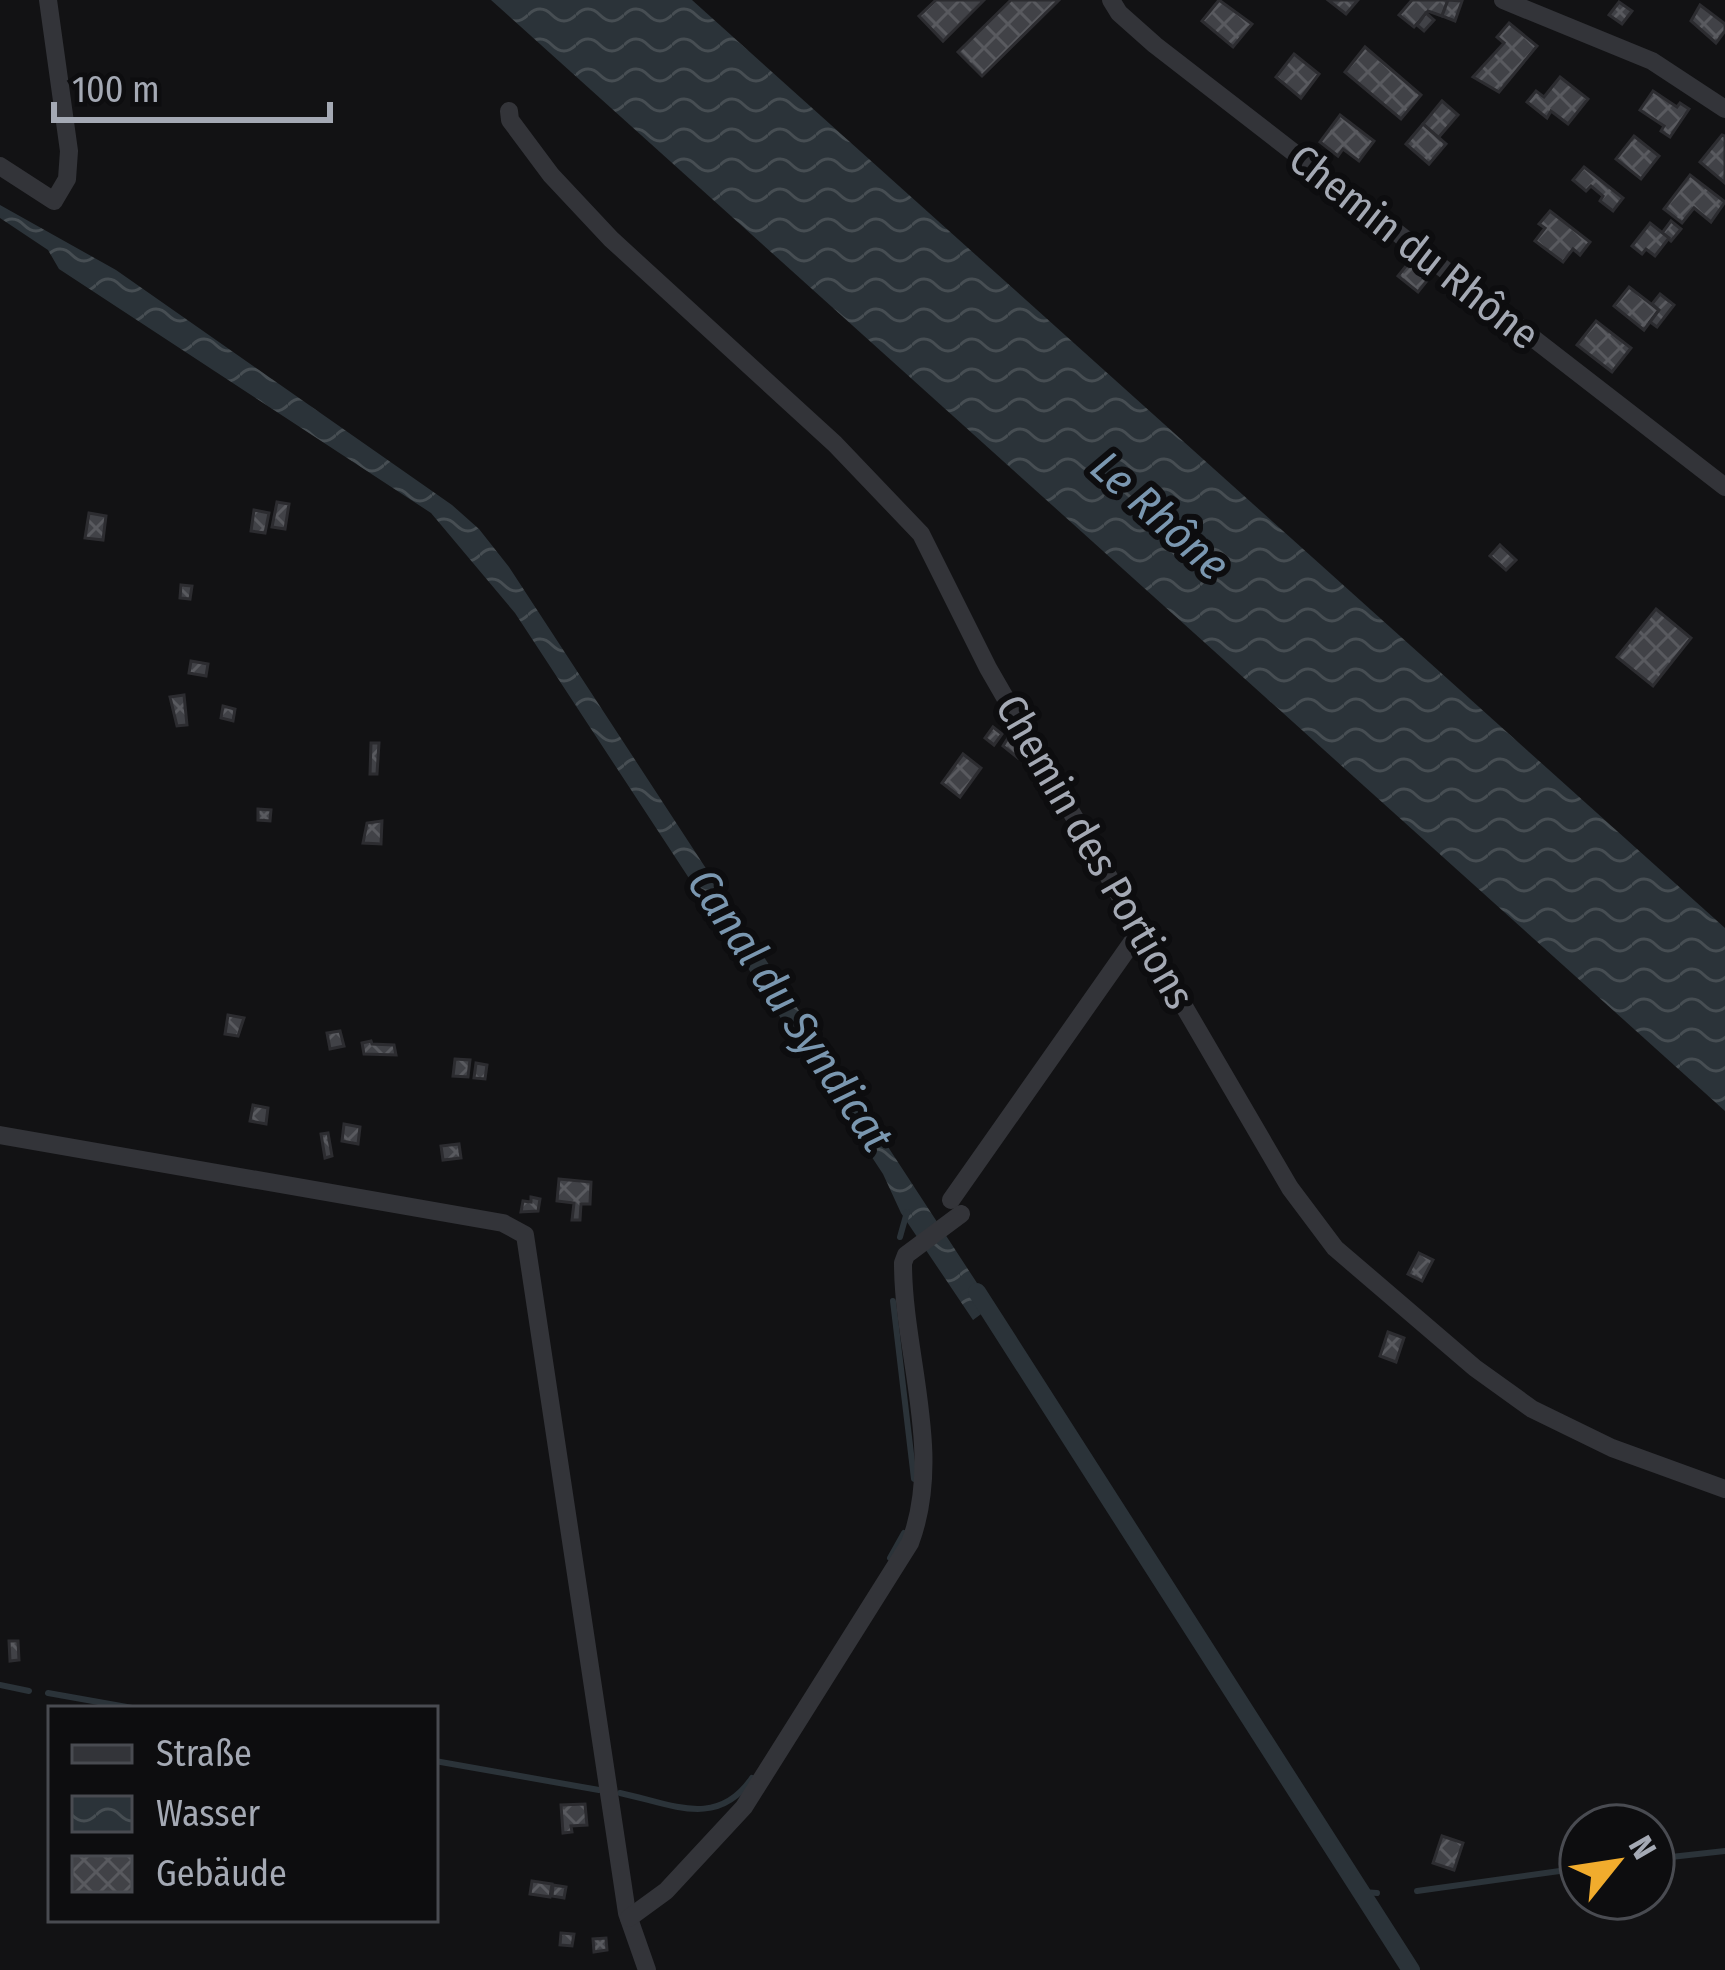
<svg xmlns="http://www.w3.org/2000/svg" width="1725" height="1970" font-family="'Fira Sans Condensed',sans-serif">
	<defs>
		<pattern id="water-waves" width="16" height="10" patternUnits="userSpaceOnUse" patternTransform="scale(3)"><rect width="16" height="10" fill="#2b3339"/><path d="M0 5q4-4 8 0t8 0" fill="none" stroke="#474e53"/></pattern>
		<pattern id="building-cross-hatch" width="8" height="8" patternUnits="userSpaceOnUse" patternTransform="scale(3)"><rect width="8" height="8" fill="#414247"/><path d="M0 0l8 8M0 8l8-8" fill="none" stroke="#595a5f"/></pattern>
	</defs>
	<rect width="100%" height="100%" fill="#121214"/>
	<g fill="url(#water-waves)">
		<polygon points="491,0 692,0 1725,928 1725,1111"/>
		<polygon points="0,205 116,270 452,505 479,529 509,567 992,1306 973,1320 901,1213 883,1174 515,613 431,513 59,269 48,250 0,218"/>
	</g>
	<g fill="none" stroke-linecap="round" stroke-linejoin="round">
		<g stroke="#2b3339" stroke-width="6">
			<polyline points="900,1237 907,1212"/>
			<polyline points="893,1301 914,1479"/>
			<polyline points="890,1558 904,1533"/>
			<polyline points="0,1685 29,1691"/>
			<polyline points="48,1693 138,1709"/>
			<polyline points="435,1761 599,1790"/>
			<path d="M620,1793C672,1804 717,1829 752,1778"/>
			<polyline points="1653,1859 1725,1851"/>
			<polyline points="1417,1891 1581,1868"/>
			<polyline points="1362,1892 1377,1893"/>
		</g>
		<polyline stroke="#2b3339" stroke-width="18" points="977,1292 1411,1970"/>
	</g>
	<g fill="url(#building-cross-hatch)" stroke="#2c2c30" stroke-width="3">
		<polygon points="936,0 984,0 943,41 919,16"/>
		<polygon points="1011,0 1059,0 982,76 958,52"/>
		<polygon points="1219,0 1252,24 1233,47 1202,21"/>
		<polygon points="1328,0 1358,0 1346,14"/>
		<polygon points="1412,0 1448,0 1442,16 1428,11 1414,27 1399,15"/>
		<polygon points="1448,0 1462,1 1455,21 1442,16"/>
		<polygon points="1619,2 1632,11 1622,24 1609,15"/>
		<polygon points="1700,5 1725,24 1725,31 1716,43 1691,21"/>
		<polygon points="1426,13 1434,20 1424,31 1417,25"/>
		<polygon points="1509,23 1537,46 1499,92 1473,77 1504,43 1497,37"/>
		<polygon points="1365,47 1421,95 1401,119 1345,72"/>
		<polygon points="1294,54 1319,74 1301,98 1276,77"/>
		<polygon points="1560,77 1588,99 1568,124 1551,111 1547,118 1527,102 1536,91 1544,97"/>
		<polygon points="1653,91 1677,107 1680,103 1689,109 1670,137 1661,131 1664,126 1640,110"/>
		<polygon points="1442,101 1458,115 1438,138 1423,124"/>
		<polygon points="1340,115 1374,141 1359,161 1343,149 1338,156 1320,142"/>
		<polygon points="1423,124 1446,144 1429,164 1406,144"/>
		<polygon points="1722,135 1725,136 1725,183 1700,162"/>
		<polygon points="1634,136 1659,156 1641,179 1616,159"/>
		<polygon points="1584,167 1623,198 1613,211 1600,201 1603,196 1591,186 1586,191 1573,180"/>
		<polygon points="1690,175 1725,202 1711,222 1694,208 1682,223 1664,209"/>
		<polygon points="1550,211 1590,242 1580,255 1573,249 1563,262 1535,241 1545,228 1539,224"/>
		<polygon points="1671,221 1681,229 1671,241 1662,233"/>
		<polygon points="1650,223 1669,238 1655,256 1646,249 1642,254 1632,246"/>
		<polygon points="1410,261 1430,277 1418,292 1398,276"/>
		<polygon points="1629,287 1659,310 1644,330 1614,306"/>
		<polygon points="1660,294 1674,305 1657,327 1650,322 1659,310 1652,304"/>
		<polygon points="1596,321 1631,348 1612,372 1577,345"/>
		<polygon points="277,502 289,504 285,529 272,527"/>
		<polygon points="254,510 269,513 265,533 251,531"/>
		<polygon points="89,513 106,516 103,540 85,538"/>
		<polygon points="1500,545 1516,560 1506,570 1490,556"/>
		<polygon points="181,585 192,586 190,599 180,598"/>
		<polygon points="1656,609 1691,638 1653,686 1617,657"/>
		<polygon points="191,661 208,664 206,676 189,673"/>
		<polygon points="184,695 187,725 177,726 170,697"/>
		<polygon points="223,706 235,709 233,721 221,718"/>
		<polygon points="993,727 1002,734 994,745 985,738"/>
		<polygon points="1008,738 1024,750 1018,758 1003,746"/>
		<polygon points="371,743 379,743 377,774 370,774"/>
		<polygon points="963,754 981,768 960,797 942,783"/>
		<polygon points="258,809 271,810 270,821 258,820"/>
		<polygon points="382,821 381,844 363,843 367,823"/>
		<polygon points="228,1015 244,1018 238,1036 225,1034"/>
		<polygon points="340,1031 344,1046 330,1049 327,1033"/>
		<polygon points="371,1041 372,1044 394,1045 396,1055 364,1054 362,1043"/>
		<polygon points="455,1059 470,1060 468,1077 453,1076"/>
		<polygon points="476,1063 487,1065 485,1079 474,1078"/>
		<polygon points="253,1105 268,1108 266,1124 250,1121"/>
		<polygon points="344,1124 360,1127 358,1144 342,1141"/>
		<polygon points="328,1133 332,1156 325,1158 321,1134"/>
		<polygon points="459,1144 461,1158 443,1160 441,1146"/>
		<polygon points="559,1179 591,1182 590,1204 581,1204 580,1220 572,1220 574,1203 557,1201"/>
		<polygon points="531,1197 540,1199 538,1211 521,1212 523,1201 531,1202"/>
		<polygon points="1419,1253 1433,1260 1422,1281 1408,1274"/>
		<polygon points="1388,1332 1404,1338 1396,1362 1380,1356"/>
		<polygon points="9,1641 18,1641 19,1660 10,1661"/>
		<polygon points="585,1804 587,1825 571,1826 572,1832 563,1833 561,1805"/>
		<polygon points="1442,1836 1463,1843 1454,1870 1433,1863"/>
		<polygon points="532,1881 552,1884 550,1897 530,1894"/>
		<polygon points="553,1885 566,1887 564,1898 552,1896"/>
		<polygon points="561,1933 574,1934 572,1946 560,1945"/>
		<polygon points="606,1938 607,1950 594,1952 593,1939"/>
	</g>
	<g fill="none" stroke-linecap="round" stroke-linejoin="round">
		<g stroke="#333439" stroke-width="18">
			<polyline points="1111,0 1119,13 1155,45 1725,487"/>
			<polyline points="1503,0 1652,61 1725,109"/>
			<polyline points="509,111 510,120 551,175 611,239 835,444 921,534 988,668 1140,931 1290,1188 1335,1248 1475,1368 1532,1409 1612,1448 1725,1489"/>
			<polyline points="0,166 54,201 67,179 69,151 48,0"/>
			<polyline points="0,1135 503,1223 525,1235 627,1913 647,1970"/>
			<polyline points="951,1200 1140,931"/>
			<path d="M629,1918L666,1891L744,1807L910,1543C944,1453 903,1355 903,1263L906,1255L961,1214"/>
		</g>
	</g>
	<g text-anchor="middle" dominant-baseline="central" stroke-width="12" stroke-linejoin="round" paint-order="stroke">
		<g font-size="42" fill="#a4a9b4" stroke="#0d0d0f">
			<text transform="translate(1414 247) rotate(38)">Chemin du Rhône</text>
			<text transform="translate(1095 852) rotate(60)">Chemin des Portions</text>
		</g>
		<g font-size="45" font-style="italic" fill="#7a97b0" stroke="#0d0d0f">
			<text transform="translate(1160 516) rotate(42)">Le Rhône</text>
			<text transform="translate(790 1010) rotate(56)">Canal du Syndicat</text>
		</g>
	</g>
	<rect x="48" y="1706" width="390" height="216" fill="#0d0d0f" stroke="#494b51" stroke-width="3"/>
	<rect x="72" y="1745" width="60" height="18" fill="#333439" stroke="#494b51" stroke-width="3"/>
	<text x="156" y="1766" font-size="36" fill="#a4a9b4">Straße</text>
	<rect x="72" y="1796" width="60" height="36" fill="url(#water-waves)" stroke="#494b51" stroke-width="3"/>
	<text x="156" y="1826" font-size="36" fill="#a4a9b4">Wasser</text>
	<rect x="72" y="1856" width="60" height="36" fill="url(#building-cross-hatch)" stroke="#494b51" stroke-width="3"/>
	<text x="156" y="1886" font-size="36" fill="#a4a9b4">Gebäude</text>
	<g transform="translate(1617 1862) rotate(60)"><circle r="57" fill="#0d0d0f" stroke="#494b51" stroke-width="3"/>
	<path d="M0-9L21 45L0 30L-21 45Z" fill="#f1ac2d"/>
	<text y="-18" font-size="33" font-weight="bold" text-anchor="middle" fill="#a4a9b4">N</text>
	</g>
	<path d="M54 102v18h276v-18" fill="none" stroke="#a4a9b4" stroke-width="6"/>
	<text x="72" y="102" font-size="36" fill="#a4a9b4" stroke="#0d0d0f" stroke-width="9" paint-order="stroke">100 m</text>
</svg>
